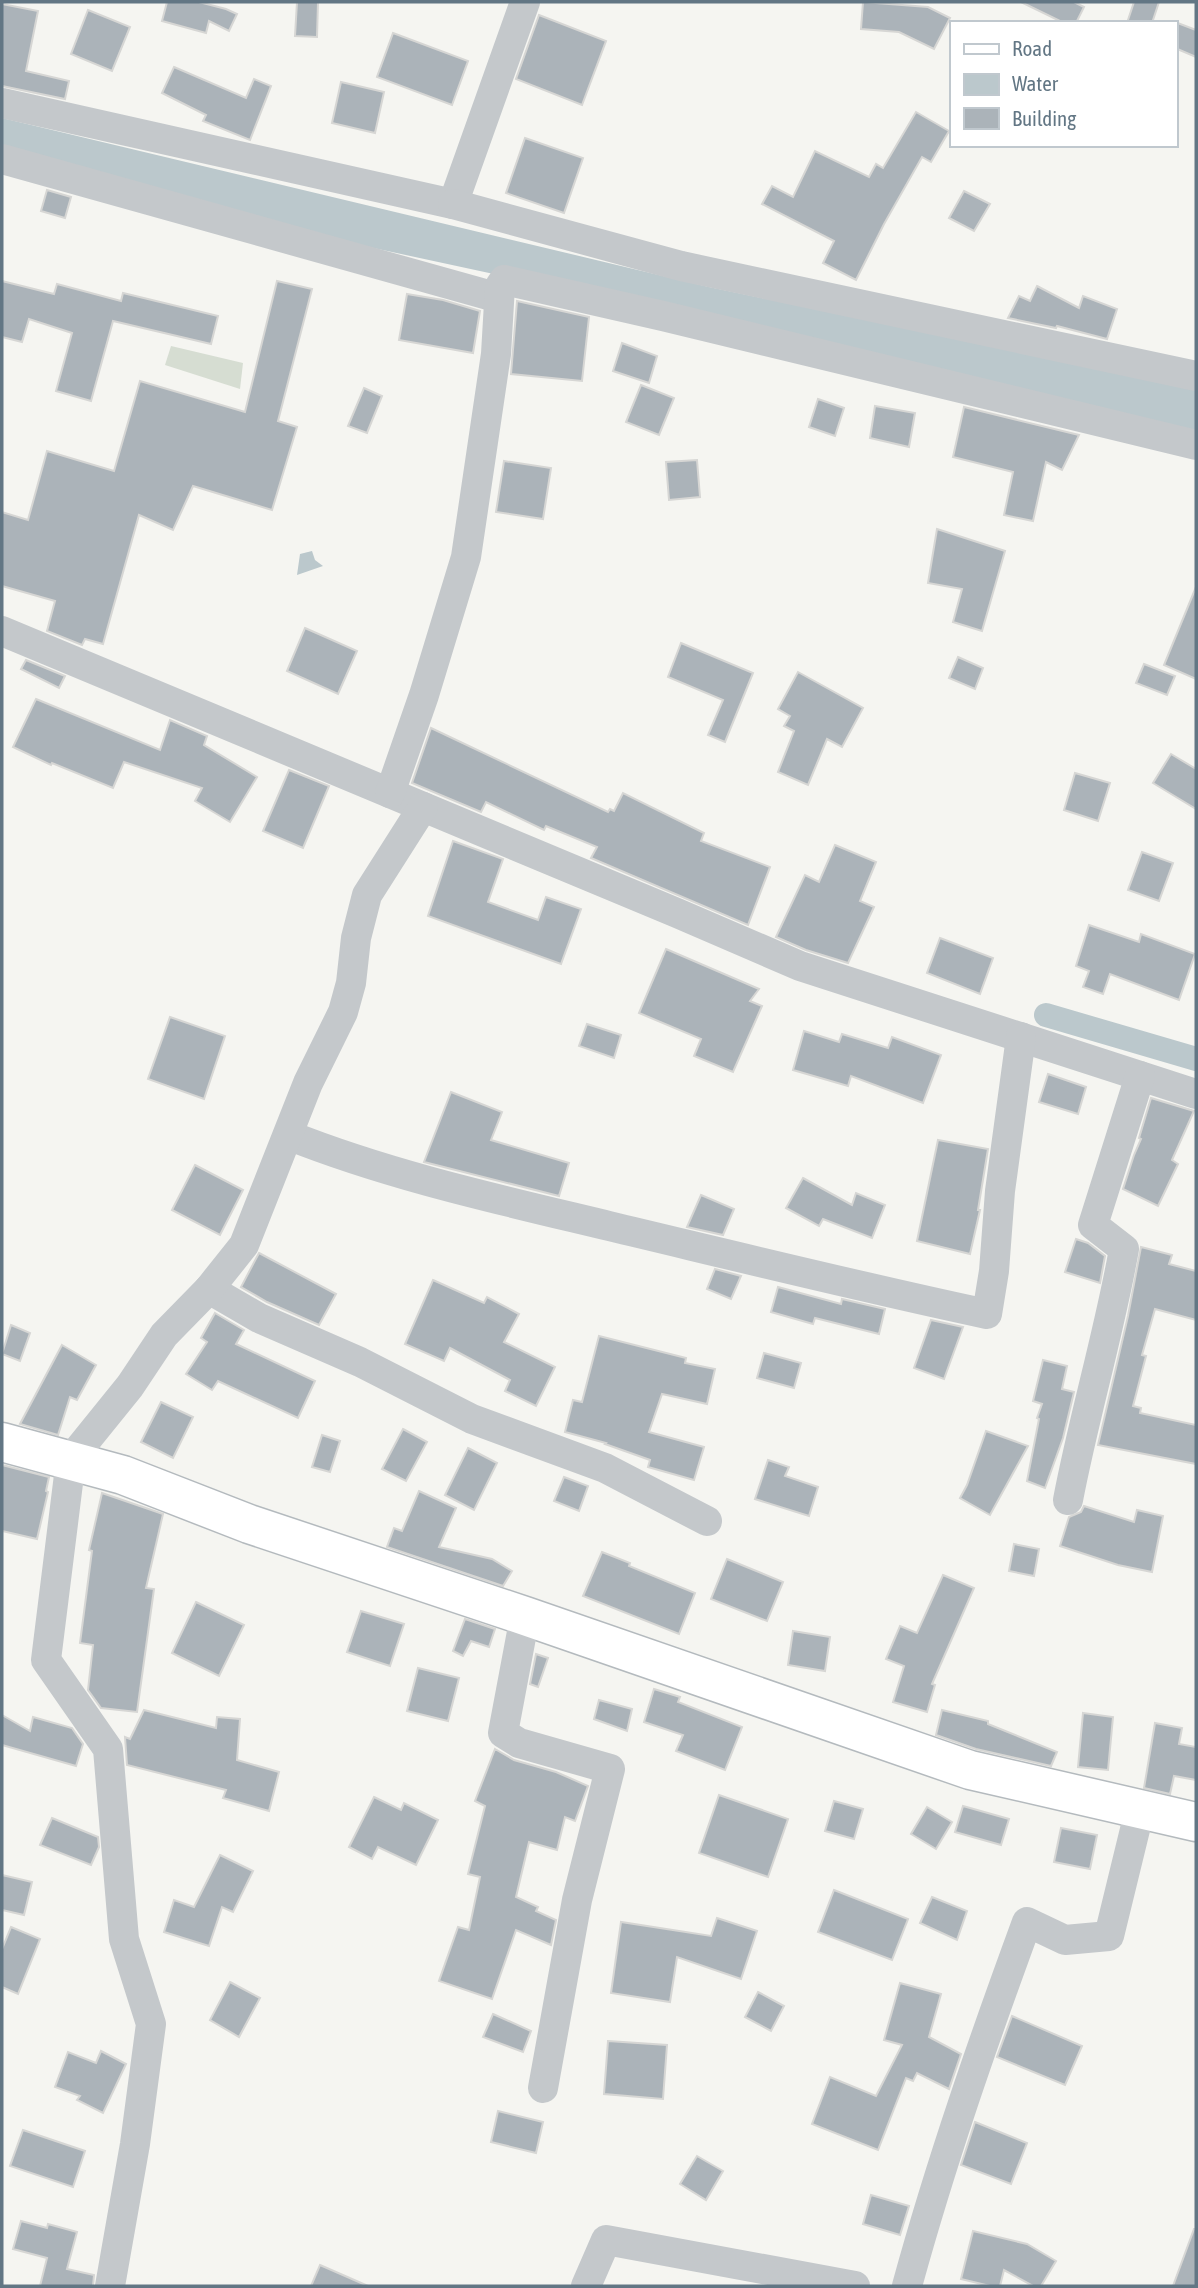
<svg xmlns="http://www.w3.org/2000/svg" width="1198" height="2288" font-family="'Asap Condensed',sans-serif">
	<rect width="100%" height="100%" fill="#f5f5f1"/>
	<polygon fill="#d6ddd2" points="171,346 243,363 240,389 165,365"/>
	<g fill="#bbc8cc">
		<polygon points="2,118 709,287 1196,388 1196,439 711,321 267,225 2,155"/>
		<polygon points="312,551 315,560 323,566 297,575 300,554"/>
	</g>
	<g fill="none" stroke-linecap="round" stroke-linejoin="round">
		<polyline stroke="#bbc8cc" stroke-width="24" points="1046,1015 1196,1059"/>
	</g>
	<g fill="#abb3b9" stroke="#d6d6d4" stroke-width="2">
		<polygon points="167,2 199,2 226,9 237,14 229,31 209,21 206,33 162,21"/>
		<polygon points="297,2 318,2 317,37 295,36"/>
		<polygon points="863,2 928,7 950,18 934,49 899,32 861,29"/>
		<polygon points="1021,2 1074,2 1084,7 1076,23 1064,23"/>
		<polygon points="1134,2 1159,2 1152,23 1127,23"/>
		<polygon points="2,4 38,11 26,71 69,81 65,99 2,86"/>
		<polygon points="88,10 130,27 112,71 71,54"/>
		<polygon points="539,15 606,41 582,105 516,79"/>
		<polygon points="1175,22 1196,30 1196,57 1175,48"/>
		<polygon points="393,33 468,61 452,105 377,77"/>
		<polygon points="174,67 246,98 254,79 271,86 250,140 203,121 206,115 162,93"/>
		<polygon points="341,82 384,92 375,133 332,123"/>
		<polygon points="916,112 949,131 931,162 922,157 884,224 856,280 823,263 834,241 762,204 772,186 793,197 815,151 869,177 876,164 883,168"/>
		<polygon points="525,138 583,158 564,213 506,193"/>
		<polygon points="47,190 71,197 65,218 41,211"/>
		<polygon points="964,191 990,204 974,231 949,218"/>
		<polygon points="2,281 54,294 57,284 121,301 123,293 218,316 211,344 113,321 91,401 56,391 72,333 29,319 22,342 2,337"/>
		<polygon points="277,281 312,289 278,421 297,427 272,510 193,486 173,530 139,515 103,644 85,639 82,645 47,631 55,601 2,586 2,512 28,520 47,451 114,471 140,381 245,412"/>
		<polygon points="1037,286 1079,308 1083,296 1117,309 1107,339 1057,326 1056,328 1008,318 1019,296 1030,301"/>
		<polygon points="407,294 443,300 480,311 473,353 399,340"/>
		<polygon points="517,301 589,317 582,381 511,374"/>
		<polygon points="622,343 657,356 649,383 613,371"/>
		<polygon points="641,385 674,398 659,435 626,422"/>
		<polygon points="364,388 382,396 367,433 348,426"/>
		<polygon points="818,399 844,408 835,436 809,427"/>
		<polygon points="875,406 915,413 909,447 870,438"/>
		<polygon points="964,407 1079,435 1062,470 1046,462 1033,521 1004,515 1013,472 953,457"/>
		<polygon points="697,460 700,497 669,500 666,462"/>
		<polygon points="504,461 551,468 543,519 496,512"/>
		<polygon points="937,529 1005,551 982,631 953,622 962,589 928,583"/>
		<polygon points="1196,587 1196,679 1164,665"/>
		<polygon points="305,628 357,651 338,694 287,671"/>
		<polygon points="681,643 753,673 725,742 708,735 723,700 668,677"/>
		<polygon points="958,657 983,668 975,689 949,678"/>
		<polygon points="26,660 65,676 59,688 21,669"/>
		<polygon points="1144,664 1175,676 1167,695 1136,683"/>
		<polygon points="798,672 863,708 842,747 827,739 808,785 778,772 794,731 784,726 790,716 778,709"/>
		<polygon points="36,699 160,750 170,720 207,736 204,745 257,777 230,822 195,801 202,788 124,762 113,788 52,763 51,765 13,747"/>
		<polygon points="431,728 608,812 610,809 614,811 623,793 704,833 701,841 770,867 748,925 591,858 597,847 546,826 544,830 486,802 481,812 412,783"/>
		<polygon points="1171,754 1196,769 1196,809 1153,783"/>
		<polygon points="289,770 329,786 303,848 263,831"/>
		<polygon points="1075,773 1110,783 1098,821 1064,810"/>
		<polygon points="453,841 503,859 488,902 538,920 546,897 581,909 561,964 428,916"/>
		<polygon points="835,845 876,862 860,901 874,907 848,963 806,950 776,937 805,875 819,882"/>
		<polygon points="1142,852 1173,863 1159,901 1128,890"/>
		<polygon points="1089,925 1139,942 1141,934 1195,954 1179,1000 1110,974 1103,994 1083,987 1089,971 1076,966"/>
		<polygon points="940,938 993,958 980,994 927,973"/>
		<polygon points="666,949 759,989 750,1001 762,1006 733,1072 694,1056 701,1039 639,1013"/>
		<polygon points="170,1017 225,1036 204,1099 148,1079"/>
		<polygon points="587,1024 621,1035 614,1058 579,1046"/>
		<polygon points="804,1031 839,1042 842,1034 888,1048 892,1037 941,1055 923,1103 851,1076 848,1086 793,1070"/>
		<polygon points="1048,1074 1086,1087 1078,1114 1039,1102"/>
		<polygon points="451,1092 502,1112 491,1140 569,1163 559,1196 424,1162"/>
		<polygon points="1151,1098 1194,1111 1172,1160 1178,1164 1158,1206 1123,1189 1134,1155 1141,1139 1139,1138"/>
		<polygon points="938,1140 988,1149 978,1210 980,1210 970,1254 917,1241"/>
		<polygon points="195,1165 243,1190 220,1235 172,1210"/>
		<polygon points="803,1178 852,1205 856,1193 885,1205 872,1238 823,1219 819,1226 786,1208"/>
		<polygon points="701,1195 734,1209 723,1235 687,1227"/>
		<polygon points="1076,1239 1088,1243 1105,1256 1100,1283 1065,1272"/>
		<polygon points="1141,1247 1172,1255 1169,1264 1196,1271 1196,1320 1155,1309 1142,1355 1146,1356 1133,1406 1141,1408 1140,1413 1196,1425 1196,1464 1098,1445 1128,1316"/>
		<polygon points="259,1253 336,1294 319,1325 267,1302 241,1287"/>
		<polygon points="715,1269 741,1276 731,1299 707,1289"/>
		<polygon points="433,1280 484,1303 487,1297 519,1314 504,1342 555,1367 536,1406 505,1391 510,1380 450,1348 444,1361 405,1344"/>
		<polygon points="778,1287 841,1304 842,1299 885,1309 879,1334 815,1318 813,1324 771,1312"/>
		<polygon points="215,1313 244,1330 236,1344 315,1381 298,1418 218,1381 212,1390 186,1374 207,1342 201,1338"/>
		<polygon points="931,1320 963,1327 944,1379 914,1368"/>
		<polygon points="11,1325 30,1333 20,1361 2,1354"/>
		<polygon points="599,1336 686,1358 685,1363 715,1369 707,1404 662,1394 649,1432 704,1447 694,1480 648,1467 650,1460 605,1444 606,1443 565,1432 573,1400 582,1402"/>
		<polygon points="62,1345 96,1365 77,1400 70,1397 58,1435 20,1424"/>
		<polygon points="764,1353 801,1363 794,1388 757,1378"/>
		<polygon points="1043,1360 1067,1366 1062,1389 1074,1392 1063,1438 1045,1488 1027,1481 1039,1419 1037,1418 1042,1404 1033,1401"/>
		<polygon points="161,1402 193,1417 173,1458 141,1442"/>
		<polygon points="403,1429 427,1442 406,1481 382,1469"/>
		<polygon points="986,1431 1028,1446 990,1515 960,1498 967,1485"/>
		<polygon points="322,1435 340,1441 330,1472 312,1467"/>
		<polygon points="468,1448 497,1463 474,1510 445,1495"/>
		<polygon points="768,1460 789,1467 785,1476 818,1487 809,1516 755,1499"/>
		<polygon points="2,1465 49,1477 46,1491 48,1492 37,1539 2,1531"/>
		<polygon points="564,1477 588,1486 579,1511 554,1501"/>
		<polygon points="419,1491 456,1508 439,1547 492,1559 512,1571 503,1586 387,1547 394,1528 402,1531"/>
		<polygon points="102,1493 163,1514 146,1588 154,1589 137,1712 101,1708 88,1690 93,1645 80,1643 92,1551 89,1550"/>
		<polygon points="1084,1506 1134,1522 1137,1510 1163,1516 1152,1572 1118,1565 1060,1546 1069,1517 1081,1512"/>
		<polygon points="1014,1544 1039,1549 1034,1576 1009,1571"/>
		<polygon points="602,1552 630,1563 629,1566 695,1593 679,1634 583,1596"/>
		<polygon points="727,1559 783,1582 767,1621 711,1599"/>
		<polygon points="943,1575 974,1588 932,1684 935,1685 927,1712 893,1702 904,1666 886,1659 900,1626 917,1633"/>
		<polygon points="196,1602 244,1625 219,1676 172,1653"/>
		<polygon points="361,1611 404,1624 390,1666 347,1652"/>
		<polygon points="465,1619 495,1629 489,1647 471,1641 463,1656 453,1651"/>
		<polygon points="793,1631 830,1637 825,1671 788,1665"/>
		<polygon points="536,1654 548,1658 538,1687 530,1684"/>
		<polygon points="418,1668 459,1678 448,1721 407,1711"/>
		<polygon points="654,1689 680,1697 678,1702 742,1727 725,1770 676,1751 683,1735 644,1722"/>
		<polygon points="599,1700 632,1709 627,1731 594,1719"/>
		<polygon points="144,1710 216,1728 217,1717 240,1719 237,1760 279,1772 269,1811 223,1798 226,1790 127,1765 125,1737 130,1739"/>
		<polygon points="942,1710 988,1721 988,1724 1057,1752 1051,1766 976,1749 936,1735"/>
		<polygon points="1083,1713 1113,1717 1108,1770 1078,1767"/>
		<polygon points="2,1715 30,1731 33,1717 72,1728 83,1744 76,1766 2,1745"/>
		<polygon points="1155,1723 1182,1728 1179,1744 1196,1747 1196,1780 1174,1776 1170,1794 1144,1788"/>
		<polygon points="495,1749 514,1760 556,1772 588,1786 575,1821 565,1817 557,1850 529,1842 516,1897 538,1907 536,1911 556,1920 551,1945 516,1930 492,1999 439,1981 458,1927 469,1930 480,1877 468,1874 485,1806 475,1801"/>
		<polygon points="719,1795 788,1819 768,1877 699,1853"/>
		<polygon points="374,1797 401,1810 404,1803 438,1820 416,1865 378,1847 372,1859 349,1847"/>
		<polygon points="834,1801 863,1809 854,1839 825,1831"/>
		<polygon points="963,1806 1009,1819 1001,1845 955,1832"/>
		<polygon points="927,1807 952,1822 936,1849 911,1834"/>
		<polygon points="52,1818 98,1837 99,1847 91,1865 40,1845"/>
		<polygon points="1061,1828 1097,1835 1090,1869 1054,1862"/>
		<polygon points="220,1855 253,1871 233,1912 222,1907 209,1946 164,1932 174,1900 194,1907"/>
		<polygon points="2,1875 32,1882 24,1915 2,1910"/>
		<polygon points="834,1890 908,1919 892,1960 818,1932"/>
		<polygon points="932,1897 967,1911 957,1940 920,1923"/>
		<polygon points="717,1918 757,1931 741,1979 677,1957 670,2002 611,1993 621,1922 711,1936"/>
		<polygon points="11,1927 40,1939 18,1994 2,1987 2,1949"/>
		<polygon points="230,1982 260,1998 239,2037 210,2020"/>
		<polygon points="900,1983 941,1994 929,2037 961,2054 949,2089 917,2073 913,2081 906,2078 878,2150 812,2124 830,2077 876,2096 902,2045 884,2040"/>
		<polygon points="758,1992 784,2006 771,2031 745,2017"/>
		<polygon points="493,2014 531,2031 523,2052 483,2037"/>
		<polygon points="1012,2016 1082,2046 1065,2085 997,2057"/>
		<polygon points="608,2041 667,2045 663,2099 604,2094"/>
		<polygon points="101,2051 126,2064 103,2113 77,2100 80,2096 55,2087 68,2052 96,2063"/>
		<polygon points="498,2111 543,2122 536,2153 491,2142"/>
		<polygon points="975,2122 1027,2143 1011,2184 961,2165"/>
		<polygon points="23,2130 85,2151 73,2187 10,2166"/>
		<polygon points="697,2156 723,2171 706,2200 680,2184"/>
		<polygon points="871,2195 909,2206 900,2235 863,2224"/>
		<polygon points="21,2221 47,2228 48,2224 77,2232 67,2269 94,2275 93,2286 40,2286 47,2258 13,2249"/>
		<polygon points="1194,2229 1196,2229 1196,2286 1173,2286"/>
		<polygon points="973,2231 1027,2244 1056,2261 1041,2286 1033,2286 1004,2270 1000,2286 990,2286 961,2279"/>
		<polygon points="320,2265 368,2286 311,2286"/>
	</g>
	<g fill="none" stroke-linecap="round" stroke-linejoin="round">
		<g stroke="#b4babe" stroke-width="41">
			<polyline id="secondary" points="2,1442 123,1475 249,1524 525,1616 970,1770 1196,1822"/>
		</g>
		<g stroke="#c4c8cb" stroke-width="30">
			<polyline points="2,103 453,204 525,2"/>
			<polyline points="2,159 499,298"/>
			<polyline points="453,204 681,266 1196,376"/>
			<polyline points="2,631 677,913 800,966 1196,1094"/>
			<polyline points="390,793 424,695 466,557 496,354 500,286 504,280 663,316 1196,445"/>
			<path d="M288,1135C391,1176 501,1200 609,1226C735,1256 860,1287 987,1314L994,1271L1000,1191L1021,1037"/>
			<polyline points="209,1289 259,1318 360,1362 472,1419 605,1468 707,1521"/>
			<path d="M1068,1500C1084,1416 1109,1334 1124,1249L1093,1225L1140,1076"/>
			<polyline points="525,1616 503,1733 519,1743 610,1769 577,1900 543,2088"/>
			<polyline points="110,2286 135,2144 151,2024 124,1939 108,1749 46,1660 71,1459 130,1386 164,1335 209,1289 244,1245 308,1083 343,1012 351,983 356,938 367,895 423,807"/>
			<polyline points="586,2286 606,2240 855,2286"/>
			<path d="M907,2286C941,2162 983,2042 1027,1922L1065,1940L1109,1936L1140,1809"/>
		</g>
		<use href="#secondary" stroke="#fff" stroke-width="38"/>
	</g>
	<rect width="1198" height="2288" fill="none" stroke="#627684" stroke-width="7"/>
	<rect x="950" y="21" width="228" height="126" fill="#ffffff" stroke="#c0c8ce" stroke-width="2"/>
	<rect x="964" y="44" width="35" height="10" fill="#ffffff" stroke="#c0c8ce" stroke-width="2"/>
	<text x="1012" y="56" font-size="21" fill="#627684">Road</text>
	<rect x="964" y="74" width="35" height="21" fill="#bbc8cc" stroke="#c0c8ce" stroke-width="2"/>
	<text x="1012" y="91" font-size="21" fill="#627684">Water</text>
	<rect x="964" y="108" width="35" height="21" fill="#abb3b9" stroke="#c0c8ce" stroke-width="2"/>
	<text x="1012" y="126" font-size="21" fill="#627684">Building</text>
</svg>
